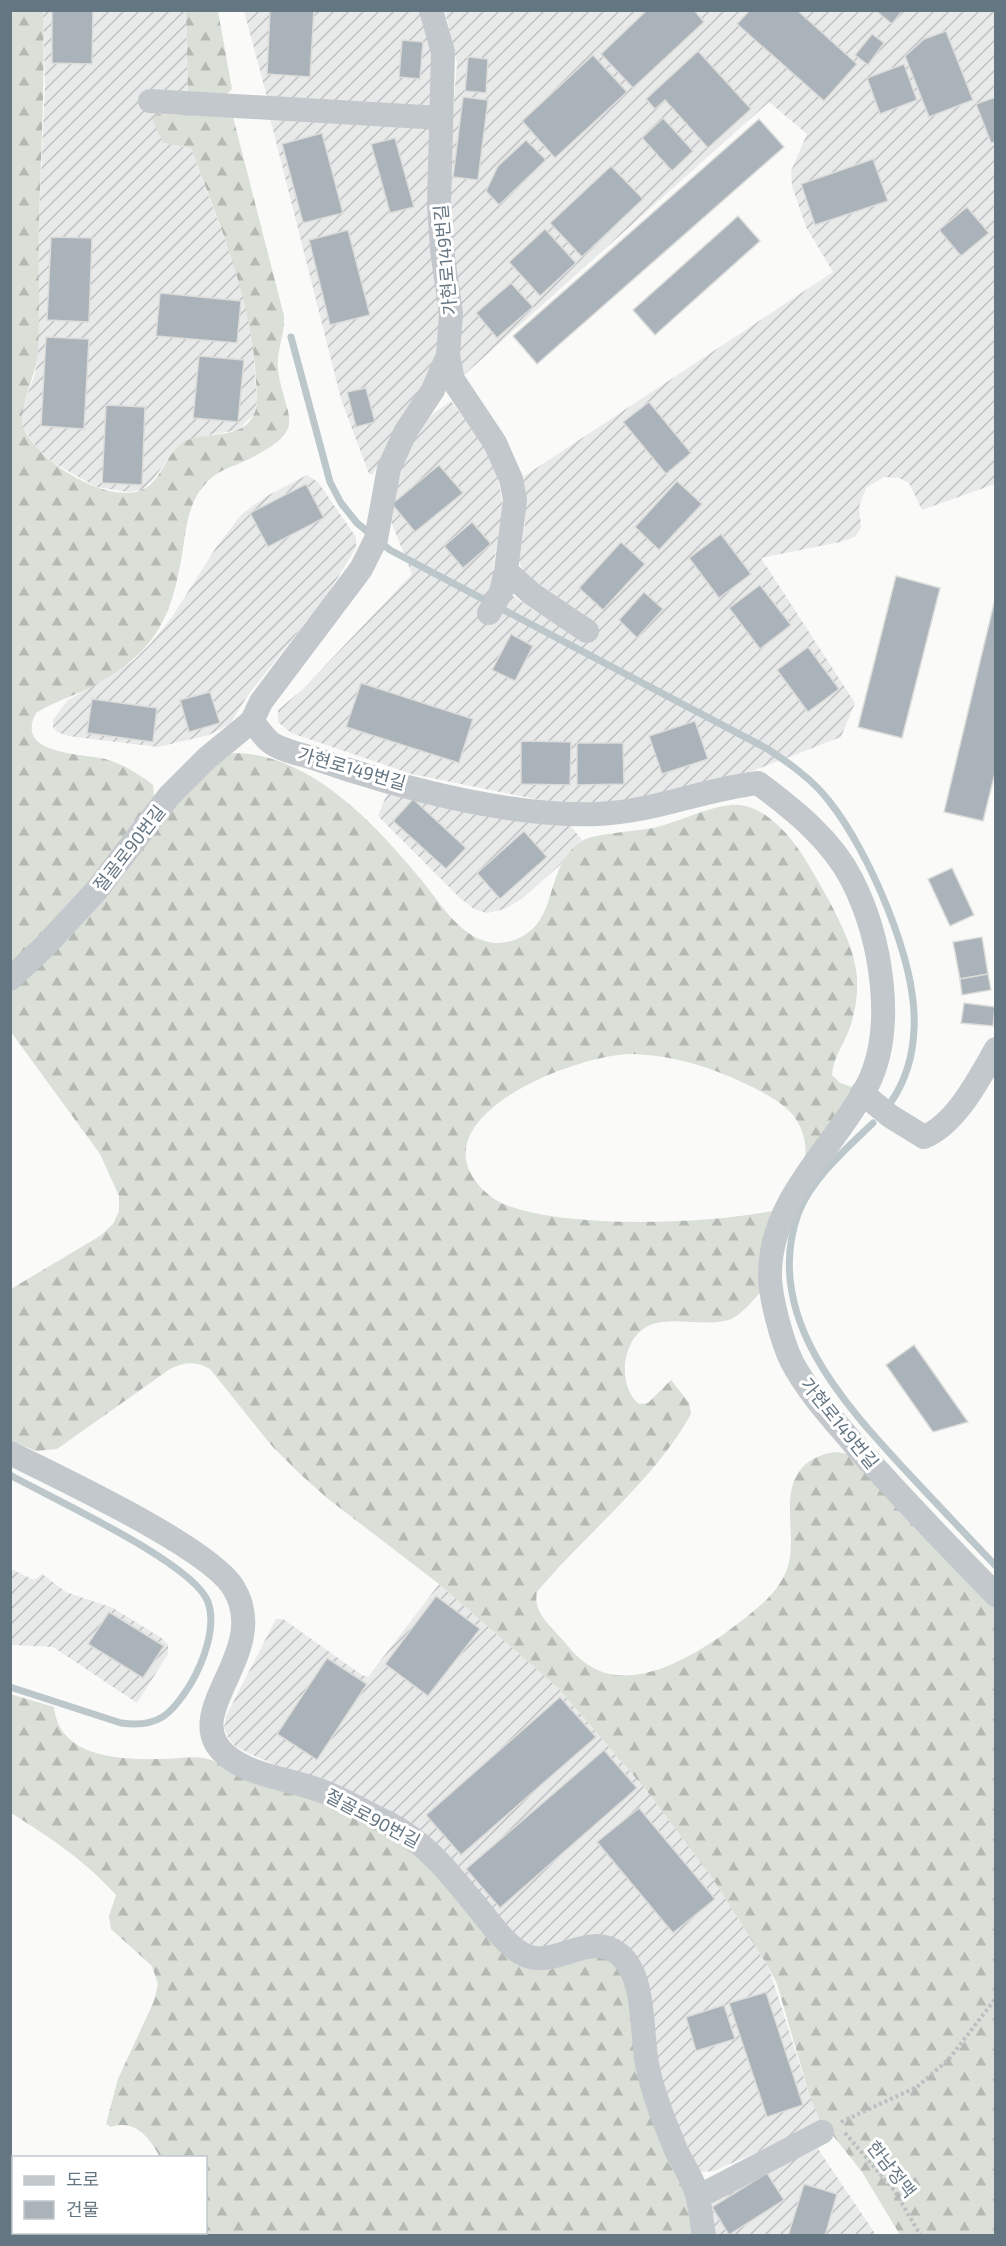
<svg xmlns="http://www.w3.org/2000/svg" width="1006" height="2246" font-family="'Exo 2','Noto Sans KR',sans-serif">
	<defs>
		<pattern id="industrial-furrows" width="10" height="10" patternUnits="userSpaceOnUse" patternTransform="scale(1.5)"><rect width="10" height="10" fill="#e8e9e9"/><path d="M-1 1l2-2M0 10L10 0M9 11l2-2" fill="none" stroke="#c0c1c2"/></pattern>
		<pattern id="forest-firs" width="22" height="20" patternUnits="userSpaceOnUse" patternTransform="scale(1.5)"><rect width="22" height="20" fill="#dadfd7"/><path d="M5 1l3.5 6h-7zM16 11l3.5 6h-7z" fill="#b4b9b4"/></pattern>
	</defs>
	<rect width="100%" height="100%" fill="#fafaf8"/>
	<g fill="url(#industrial-furrows)">
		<polygon points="43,11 186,11 188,95 267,97 244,11 422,11 432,53 440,328 437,349 427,377 373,474 369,474 341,399 270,118 159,114 163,143 191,148 237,273 252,333 257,402 254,414 238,430 197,437 175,449 152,481 142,490 128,492 96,487 54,463 37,448 23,428 20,414 35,374 38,352 39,223 45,84"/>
		<polygon points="445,11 995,11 995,484 922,510 909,483 899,478 884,477 866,488 859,507 861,527 855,537 840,542 761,558 855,703 841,737 755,770 641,799 605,804 575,803 540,800 412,774 291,733 278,722 278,710 303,689 412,574 388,514 393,483 415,431 433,414 451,401 486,448 496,469 503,506 493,569 498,585 530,608 584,641 598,624 523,573 519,560 525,523 523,477 833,272 806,227 792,186 791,171 807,134 769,102 464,375 459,357 450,225 450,151 457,63"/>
		<polygon points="307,475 318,482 349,527 356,537 356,548 327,595 246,698 230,724 209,735 158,747 68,736 57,732 53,727 53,720 67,701 134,660 150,644 172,617 217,546 242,514 265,497"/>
		<polygon points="388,791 509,819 571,826 582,840 560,865 523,898 505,909 487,913 474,909 460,898 378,816"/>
		<polygon points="11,1569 34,1580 42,1574 66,1592 113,1608 163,1639 168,1645 168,1654 137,1703 53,1647 11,1645"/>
		<polygon points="439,1584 558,1688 647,1791 713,1879 769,1968 810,2097 823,2123 714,2171 700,2172 671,2113 656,2059 537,1949 517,1939 423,1831 409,1822 250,1754 235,1746 228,1737 224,1728 226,1716 276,1619 283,1619 362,1675 368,1677"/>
		<polygon points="814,2143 876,2235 712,2235 709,2200"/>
	</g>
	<g fill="url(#forest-firs)">
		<path d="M43,10C45,82 41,152 39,223C38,265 40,308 38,351C37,374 17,410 23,427C36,460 106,505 142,490C163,481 166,449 188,440C209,431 243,440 254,414C259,404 256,390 256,380C252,299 219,223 191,148L163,143L152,119L158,114L233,117L284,316C285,335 276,351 278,370C285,419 310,428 251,458C228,470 216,468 199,492C184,515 185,546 179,571C167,632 144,659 89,688C71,697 53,702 36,713C14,755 81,753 105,759C123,764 139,774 153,785L154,800L84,891L11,965L10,11Z"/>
		<polygon points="186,11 218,11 232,89 227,94 188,95"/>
		<path d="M234,753C311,753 378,827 423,882C440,903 458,933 485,941C503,947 525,939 537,924C556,900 550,862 582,841C591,834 638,831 653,828C679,822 704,808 731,805C763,801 794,839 808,864C826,895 855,942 857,978C858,996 855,1014 849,1030C843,1046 833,1058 832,1075L840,1083L858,1089L805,1163C810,1118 783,1102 746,1084C710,1067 673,1055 633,1054C587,1053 458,1100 466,1159C468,1178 489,1199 506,1205C569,1229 706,1224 772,1211L765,1240L763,1289C754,1299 745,1311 733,1318C711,1329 675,1315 650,1325C622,1337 616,1385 639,1404L648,1403L671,1380L689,1403L691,1414C653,1482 586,1533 537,1592C533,1612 548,1623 560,1637C569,1647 578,1659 590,1666C641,1698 718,1641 756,1609C772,1596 787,1579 790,1557C795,1523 777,1478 815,1458C828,1452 836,1450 850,1455L995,1607V2235H900L862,2172L819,2118L810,2097L777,1984L769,1968L713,1879L647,1791L558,1688L439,1584L327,1498L299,1473L272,1446L210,1369C194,1361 185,1362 170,1369L57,1449L36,1451L11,1441V1289L100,1236L113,1224L119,1211V1196L100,1154L11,1032V991L85,913L208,767L222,756Z"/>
		<path d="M10,1694L54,1707C59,1758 121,1760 162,1759C179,1759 192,1755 208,1759L305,1793L408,1846L529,1968C559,1980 578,1946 596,1952C604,1955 613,1964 620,1969L688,2198L695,2235L160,2236L156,2233L206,2232V2158L160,2157C149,2137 135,2119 111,2127L106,2124L118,2079L154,2001L158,1984L152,1966L111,1929L109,1916L116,1895C87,1862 48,1836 11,1813Z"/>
	</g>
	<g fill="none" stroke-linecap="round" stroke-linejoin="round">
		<g stroke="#bbc7cb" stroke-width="7">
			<path d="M291,337L330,482L341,503L357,523L390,550L766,748C789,763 812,779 829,801C869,851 918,964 914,1029C913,1056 906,1080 891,1102"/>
			<path d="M873,1123C847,1148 811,1179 798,1214C762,1316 844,1404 908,1473C937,1504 966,1535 996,1566"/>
			<path d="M10,1475C51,1498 194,1563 208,1602C217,1627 203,1663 190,1685C171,1715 158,1728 121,1723L10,1687"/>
		</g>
	</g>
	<g fill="#aab3b9" stroke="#dcdcda" stroke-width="1.5">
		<polygon points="52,10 93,10 92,64 52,63"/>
		<polygon points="270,10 314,10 310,77 267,74"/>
		<polygon points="647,10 694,10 704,22 633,88 601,54"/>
		<polygon points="750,10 797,10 857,64 824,101 737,24"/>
		<polygon points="875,10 903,10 892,24"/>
		<polygon points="946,31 973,100 929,117 905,56 924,39"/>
		<polygon points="872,34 884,43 868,65 855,55"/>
		<polygon points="402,40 423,42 420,79 399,77"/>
		<polygon points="698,51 751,109 708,148 665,100 655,109 646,99"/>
		<polygon points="593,55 627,92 555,158 522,121"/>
		<polygon points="468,57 488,59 486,93 465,91"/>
		<polygon points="904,64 917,100 880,114 867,78"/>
		<polygon points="463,97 488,100 478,180 453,177"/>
		<polygon points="996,97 996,142 991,143 976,104"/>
		<polygon points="663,118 693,151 672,171 642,138"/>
		<polygon points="759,119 784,147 537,364 513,336"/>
		<polygon points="322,133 343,213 303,223 282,144"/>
		<polygon points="395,138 414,207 390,213 371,144"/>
		<polygon points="526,140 546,160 499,205 486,191 498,166"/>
		<polygon points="873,159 888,201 815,225 801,184"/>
		<polygon points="611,166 643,199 582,257 550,223"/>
		<polygon points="967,207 989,233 961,256 939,230"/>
		<polygon points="738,216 760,241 655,335 633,310"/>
		<polygon points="545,229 576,263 540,296 509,262"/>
		<polygon points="348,230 370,315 330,325 309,240"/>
		<polygon points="51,237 92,238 89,322 47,320"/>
		<polygon points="511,283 533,307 497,338 476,313"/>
		<polygon points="160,293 241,301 237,343 156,336"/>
		<polygon points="46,337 89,339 84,429 41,426"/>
		<polygon points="199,356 244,360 238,422 193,418"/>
		<polygon points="366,388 375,422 356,427 347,392"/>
		<polygon points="649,402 691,453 666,474 623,422"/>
		<polygon points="106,405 145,407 142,485 102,483"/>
		<polygon points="439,465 463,493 415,532 392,504"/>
		<polygon points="677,481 702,504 659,550 635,527"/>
		<polygon points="306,484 324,518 268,547 250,513"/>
		<polygon points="472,522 491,544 463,568 444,546"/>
		<polygon points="721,534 751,574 719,598 689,558"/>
		<polygon points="621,542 645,564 603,610 579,588"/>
		<polygon points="896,576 940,588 902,738 858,727"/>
		<polygon points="760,585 791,625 760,649 729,608"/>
		<polygon points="644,592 663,609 637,638 619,620"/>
		<polygon points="996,595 996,769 983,821 944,812"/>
		<polygon points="511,634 533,646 515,681 492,670"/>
		<polygon points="808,647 839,689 808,712 777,670"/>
		<polygon points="361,683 473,719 459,763 346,727"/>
		<polygon points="210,692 220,723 189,732 180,700"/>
		<polygon points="92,699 157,708 153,742 87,733"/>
		<polygon points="695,721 708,759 662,774 649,736"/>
		<polygon points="521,741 571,742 570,785 521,784"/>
		<polygon points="577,743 623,743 624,784 577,785"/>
		<polygon points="413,799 466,848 446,869 393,821"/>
		<polygon points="524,831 547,857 500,899 477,873"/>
		<polygon points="952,868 974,915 950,926 928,879"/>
		<polygon points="982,937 988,974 960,979 953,942"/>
		<polygon points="988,974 991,990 962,995 960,979"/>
		<polygon points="964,1003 995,1007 993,1026 961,1023"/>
		<polygon points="914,1345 968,1422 933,1432 886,1365"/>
		<polygon points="436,1596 480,1629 428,1696 385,1664"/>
		<polygon points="109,1612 164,1646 143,1678 88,1644"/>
		<polygon points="327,1658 367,1684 317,1760 277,1734"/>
		<polygon points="560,1697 596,1737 461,1855 426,1815"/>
		<polygon points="604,1750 637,1788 500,1908 466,1869"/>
		<polygon points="639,1808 715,1899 673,1933 597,1842"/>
		<polygon points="766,1992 803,2105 767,2117 729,2003"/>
		<polygon points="724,2005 735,2039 696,2051 686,2017"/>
		<polygon points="767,2173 784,2200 729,2235 712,2207"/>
		<polygon points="804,2184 837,2194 825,2236 788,2236"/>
	</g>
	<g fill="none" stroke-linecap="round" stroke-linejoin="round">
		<g stroke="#bbbfc2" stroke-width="4" stroke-dasharray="3 3" stroke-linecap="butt">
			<polyline points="841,2122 917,2087 949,2059 996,1998"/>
			<polyline points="845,2133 894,2190 921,2236"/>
		</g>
		<g stroke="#c3c8cc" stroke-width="24">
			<path d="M431,10L443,52L439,205L442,250L451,313L448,355L433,390L406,431L389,468L376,539L361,569L261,702L252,721C258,728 263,736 270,742C280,750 300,754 313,758C396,787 509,817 598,814C653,812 704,789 758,783C793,809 832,840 852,880C881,937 897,1028 867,1086C834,1149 772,1196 770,1272C769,1294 782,1342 792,1362C807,1391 832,1418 853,1443C899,1495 947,1545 996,1595"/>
			<polyline points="150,101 441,118"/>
			<polyline points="448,355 453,380 495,443 511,479 515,500 506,571 532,594 587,631"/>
			<polyline points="489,613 501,592 506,571"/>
			<polyline points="10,979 44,947 96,891 169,796 207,758 252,721"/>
			<path d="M862,1093L890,1116L924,1137C956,1124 979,1079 996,1049"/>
			<path d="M10,1453C58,1477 208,1547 233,1587C274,1652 176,1713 226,1755C249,1775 288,1779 316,1789C341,1797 364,1812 388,1823C429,1844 454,1879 483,1914C494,1928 506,1944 521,1953C552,1973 587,1929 619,1954C646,1975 641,2033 647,2064C653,2094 664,2121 676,2150C683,2165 695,2182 698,2199C701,2211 702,2224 704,2236"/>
			<polyline points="698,2197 822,2132"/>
			<polyline points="10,2208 14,2213"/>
			<polyline points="24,2232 25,2236"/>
		</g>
	</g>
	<g text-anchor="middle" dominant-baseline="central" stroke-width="6" stroke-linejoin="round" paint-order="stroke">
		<g font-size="18" fill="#657683" stroke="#fff">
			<text transform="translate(445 260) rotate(-95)">가현로149번길</text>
			<text transform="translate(352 768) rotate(16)">가현로149번길</text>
			<text transform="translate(129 848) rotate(-52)">절골로90번길</text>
			<text transform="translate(840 1423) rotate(51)">가현로149번길</text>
			<text transform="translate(373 1818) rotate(28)">절골로90번길</text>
			<text transform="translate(892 2169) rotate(52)">한남정맥</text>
		</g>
	</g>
	<rect width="1006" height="2246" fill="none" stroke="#657683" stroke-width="24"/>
	<rect x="12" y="2156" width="195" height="78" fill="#ffffff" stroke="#c1c8cd" stroke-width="1.5"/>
	<rect x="24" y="2176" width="30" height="9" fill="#c3c8cc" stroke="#c1c8cd" stroke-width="1.5"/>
	<text x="66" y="2186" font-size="18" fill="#657683">도로</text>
	<rect x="24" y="2201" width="30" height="18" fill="#aab3b9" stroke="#c1c8cd" stroke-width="1.5"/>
	<text x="66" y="2216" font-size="18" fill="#657683">건물</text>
</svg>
